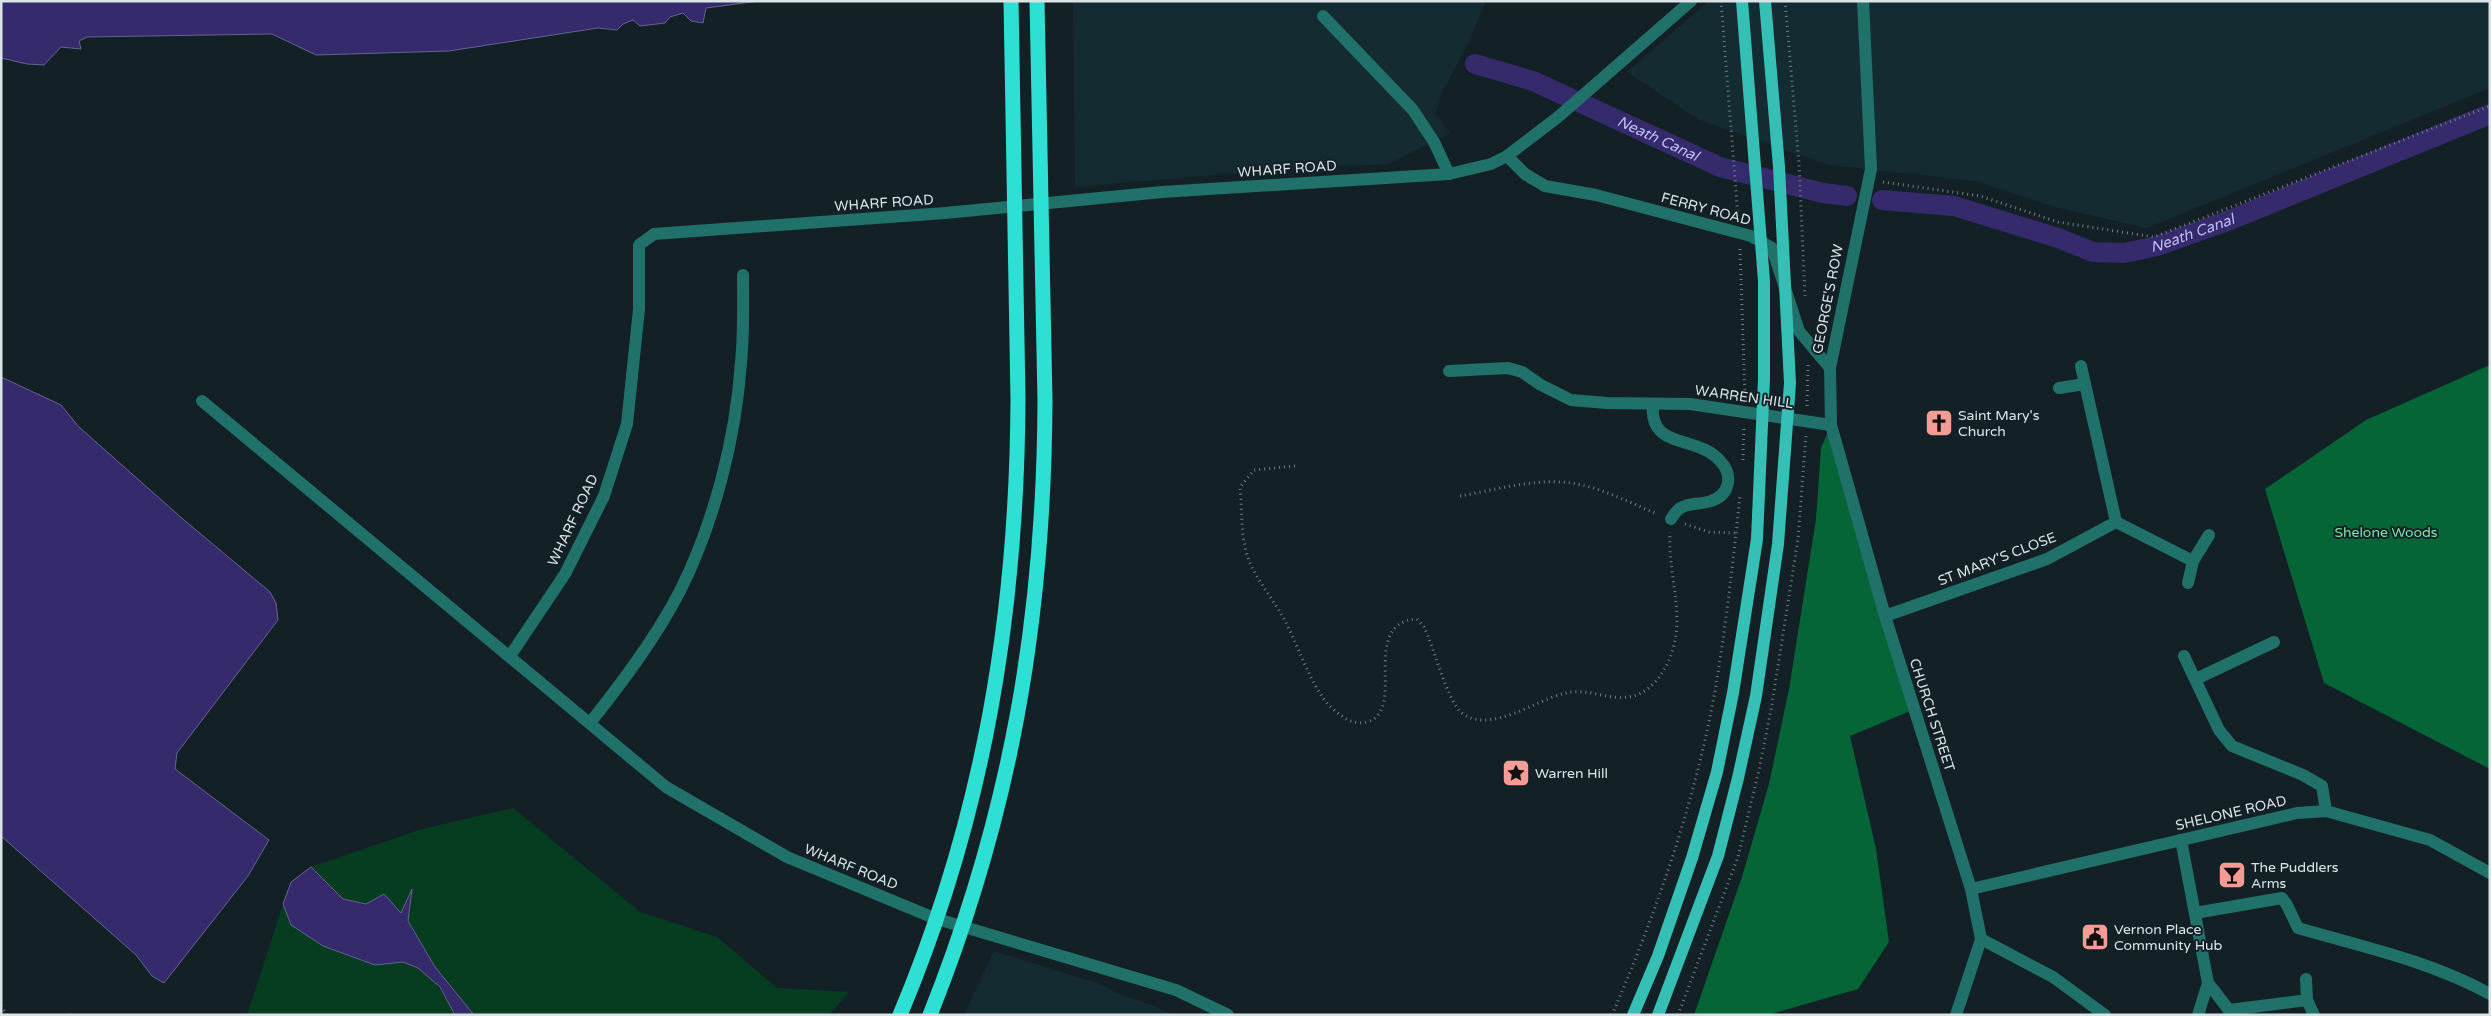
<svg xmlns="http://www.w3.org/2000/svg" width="2491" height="1016" font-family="'Varela Round',sans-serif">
	<rect width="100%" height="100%" fill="#132126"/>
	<g fill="#142b32">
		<polygon points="1073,1 1486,1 1469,42 1442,92 1435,114 1450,133 1389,164 1261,171 1075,187"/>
		<polygon points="1709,1 2490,1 2490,88 2147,228 2058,208 1975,181 1829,165 1699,120 1627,72"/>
		<polygon points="994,951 1100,984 1122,995 1154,1006 1172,1015 964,1015"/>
	</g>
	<g fill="#063d20">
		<polygon points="513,808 640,912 717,937 777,988 849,992 829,1015 474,1015 435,967 408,921 411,891 401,914 343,899 311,867 422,829"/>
		<path d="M283,904L291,925L387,964C392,963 398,961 403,962C429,965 444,995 455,1015H247Z"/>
	</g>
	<g fill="#056537">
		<polygon points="2490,365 2490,769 2324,683 2265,489 2366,420"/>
		<polygon points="1831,425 1915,709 1850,736 1876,849 1889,942 1858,989 1768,1015 1694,1015 1742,877 1769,784 1789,689 1816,519 1821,448"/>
	</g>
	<g fill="#352b6c" stroke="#666291">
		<polygon points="1,1 759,1 706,8 703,23 691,21 683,13 670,17 665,23 640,26 633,20 623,24 617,30 598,28 449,51 316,55 272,34 87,37 79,41 81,49 61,47 44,65 27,64 1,58"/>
		<polygon points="1,377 61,405 79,427 184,520 270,592 276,603 278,620 177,753 175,769 269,840 248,876 164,983 152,976 136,955 1,836"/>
		<polygon points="311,867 343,899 366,904 384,894 401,913 412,889 408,921 435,967 474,1015 455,1015 440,987 418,968 403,962 375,965 323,946 291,925 283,904 291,882"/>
	</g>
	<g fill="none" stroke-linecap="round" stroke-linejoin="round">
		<g stroke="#352b6c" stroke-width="20">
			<path id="s1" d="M1475,64L1533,81L1720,167L1823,193L1847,196"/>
			<path id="s2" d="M1882,200L1954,206L2058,238L2093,252L2124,253L2157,246L2230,220L2490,114"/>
		</g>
		<g stroke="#717c80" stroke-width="3" stroke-dasharray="1 4" stroke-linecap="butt">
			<polyline points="1721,1 1738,217"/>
			<polyline points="1785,1 1799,163 1805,296"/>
			<polyline points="1883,182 1980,196 2058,222 2154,237 2490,106"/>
			<polyline points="1740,249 1745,397"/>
			<polyline points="1807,406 1808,365"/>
			<polyline points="1743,460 1744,426"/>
			<path d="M1295,466L1254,470L1240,487C1242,507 1241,528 1245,547C1250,573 1270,594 1283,617C1297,643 1306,673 1323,698C1327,704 1336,712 1342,716C1349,722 1358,724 1367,722C1408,710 1358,623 1417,619L1424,627C1434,647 1447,701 1462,713C1490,735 1537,699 1566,693C1588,687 1610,702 1633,696C1644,694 1656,683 1662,673C1692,626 1667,582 1670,532"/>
			<path d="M1460,496C1495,490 1535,478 1571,483C1601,487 1629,503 1658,514"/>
			<polyline points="1685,524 1709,532 1736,533"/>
			<polyline points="1,1006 7,1015"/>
			<polyline points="70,1015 73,1015"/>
			<path d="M1612,1015C1657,911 1695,802 1715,691C1726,627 1733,561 1740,496"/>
			<polyline points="1678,1015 1738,857 1759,770 1772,704 1798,539 1806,435"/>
		</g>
		<g stroke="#20716a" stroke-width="12">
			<polyline points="1863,1 1871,169 1830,368 1831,425 1885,616 1971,889 1981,939 1956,1015"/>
			<polyline points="1323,16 1413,110 1434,142 1449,174"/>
			<polyline points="1507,156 1525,174 1545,186 1596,195 1751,236 1772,248 1799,331 1830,368"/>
			<polyline points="1449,371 1508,368 1522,372 1541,385 1571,400 1607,403 1690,404 1831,425"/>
			<polyline points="2059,388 2085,384"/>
			<polyline points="202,401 666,787 787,857 934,918 1176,990 1228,1015"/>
			<path d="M1653,404C1648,451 1699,434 1721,462C1733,475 1730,495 1711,501C1703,504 1693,503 1685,506C1678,508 1675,513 1671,519"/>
			<polyline points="2116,522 2193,561"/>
			<polyline points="2188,583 2193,561 2209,535"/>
			<polyline points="1885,616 2047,559 2116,522 2081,366"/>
			<polyline points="510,656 565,574 604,496 627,424 639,309 639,245 654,234 945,213 1162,192 1449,174 1491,164 1507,156 1558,117 1691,1"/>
			<polyline points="2184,656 2219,730 2232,746 2303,775 2322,786 2326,811"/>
			<polyline points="2196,679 2274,642"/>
			<path d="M590,723C623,681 655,639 680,591C714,523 736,438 741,362C744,333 743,304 743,275"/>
			<polyline points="2181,840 2208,983 2229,1010 2230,1015"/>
			<polyline points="1971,889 2297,813 2326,811 2430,840 2490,873"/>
			<path d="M2195,913L2282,898L2287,905L2298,928C2363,947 2430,961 2490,994"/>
			<polyline points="1981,939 2053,977 2105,1015"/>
			<polyline points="2306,979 2307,1000 2314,1015"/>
			<polyline points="2229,1010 2307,1000"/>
			<polyline points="2198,1015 2208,983"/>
		</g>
		<g stroke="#36bfb5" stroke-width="12">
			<polyline points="1633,1015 1658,956 1692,858 1717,772 1733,693 1757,539 1764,379 1764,281 1742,1"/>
			<polyline points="1658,1015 1718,856 1738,778 1756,696 1778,544 1790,383 1779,167 1765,1"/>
		</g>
		<g stroke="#2edfd3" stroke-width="15">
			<path d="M900,1015C984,815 1017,614 1018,399L1011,1"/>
			<path d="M930,1015C1011,812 1044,619 1045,401L1037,1"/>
		</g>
	</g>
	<defs>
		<g id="church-square" transform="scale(1.4375)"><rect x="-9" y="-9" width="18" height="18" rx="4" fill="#f59c95" stroke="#132126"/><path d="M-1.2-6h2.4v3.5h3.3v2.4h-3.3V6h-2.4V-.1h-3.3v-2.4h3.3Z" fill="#111"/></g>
		<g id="sight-square" transform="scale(1.4375)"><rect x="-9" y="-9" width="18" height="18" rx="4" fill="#f59c95" stroke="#132126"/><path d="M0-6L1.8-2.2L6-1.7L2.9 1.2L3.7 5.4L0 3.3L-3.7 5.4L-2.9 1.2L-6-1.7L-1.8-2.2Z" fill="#111"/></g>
		<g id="bar-square" transform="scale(1.4375)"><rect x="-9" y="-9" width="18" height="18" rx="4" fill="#f59c95" stroke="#132126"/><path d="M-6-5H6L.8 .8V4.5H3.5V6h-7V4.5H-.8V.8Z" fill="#111"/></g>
		<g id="civic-square" transform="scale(1.4375)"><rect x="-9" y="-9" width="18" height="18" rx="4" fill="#f59c95" stroke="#132126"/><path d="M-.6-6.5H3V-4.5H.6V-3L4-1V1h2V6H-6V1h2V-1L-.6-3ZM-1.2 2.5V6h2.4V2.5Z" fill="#111"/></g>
	</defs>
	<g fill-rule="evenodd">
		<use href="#church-square" x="1939" y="423"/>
		<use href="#sight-square" x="1516" y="773"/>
		<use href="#bar-square" x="2232" y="875"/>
		<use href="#civic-square" x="2095" y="937"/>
	</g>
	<g text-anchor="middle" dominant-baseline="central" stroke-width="4" stroke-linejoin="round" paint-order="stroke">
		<g font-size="14" fill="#dae3e6" stroke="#132126">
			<text transform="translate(1287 169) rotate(-4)">WHARF ROAD</text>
			<text transform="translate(884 203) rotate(-4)">WHARF ROAD</text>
			<text transform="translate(1706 209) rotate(15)">FERRY ROAD</text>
			<text transform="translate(1828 299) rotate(-79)">GEORGE'S ROW</text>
			<text transform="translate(1744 397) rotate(8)">WARREN HILL</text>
			<text transform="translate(573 520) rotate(-65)">WHARF ROAD</text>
			<text transform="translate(1997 559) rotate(-21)">ST MARY'S CLOSE</text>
			<text transform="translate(1932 715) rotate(72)">CHURCH STREET</text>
			<text transform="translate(2231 813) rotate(-13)">SHELONE ROAD</text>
			<text transform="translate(851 867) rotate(22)">WHARF ROAD</text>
		</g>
		<g font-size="14" fill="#dae3e6" stroke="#132126" text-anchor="start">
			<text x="1958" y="415">Saint Mary's<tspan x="1958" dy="16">Church</tspan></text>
			<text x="1535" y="773">Warren Hill</text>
			<text x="2251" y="867">The Puddlers<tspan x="2251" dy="16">Arms</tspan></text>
			<text x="2114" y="929">Vernon Place<tspan x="2114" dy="16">Community Hub</tspan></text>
		</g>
		<g font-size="14" fill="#7ae6a2" stroke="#132126">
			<text x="2386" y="532">Shelone Woods</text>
		</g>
		<g font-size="15" font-style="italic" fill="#bdbbf7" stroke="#132126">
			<text stroke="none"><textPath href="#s1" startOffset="198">Neath Canal</textPath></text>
			<text stroke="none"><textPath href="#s2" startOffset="321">Neath Canal</textPath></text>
		</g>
	</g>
	<rect width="2491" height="1016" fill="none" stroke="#dae3e6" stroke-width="5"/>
</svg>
